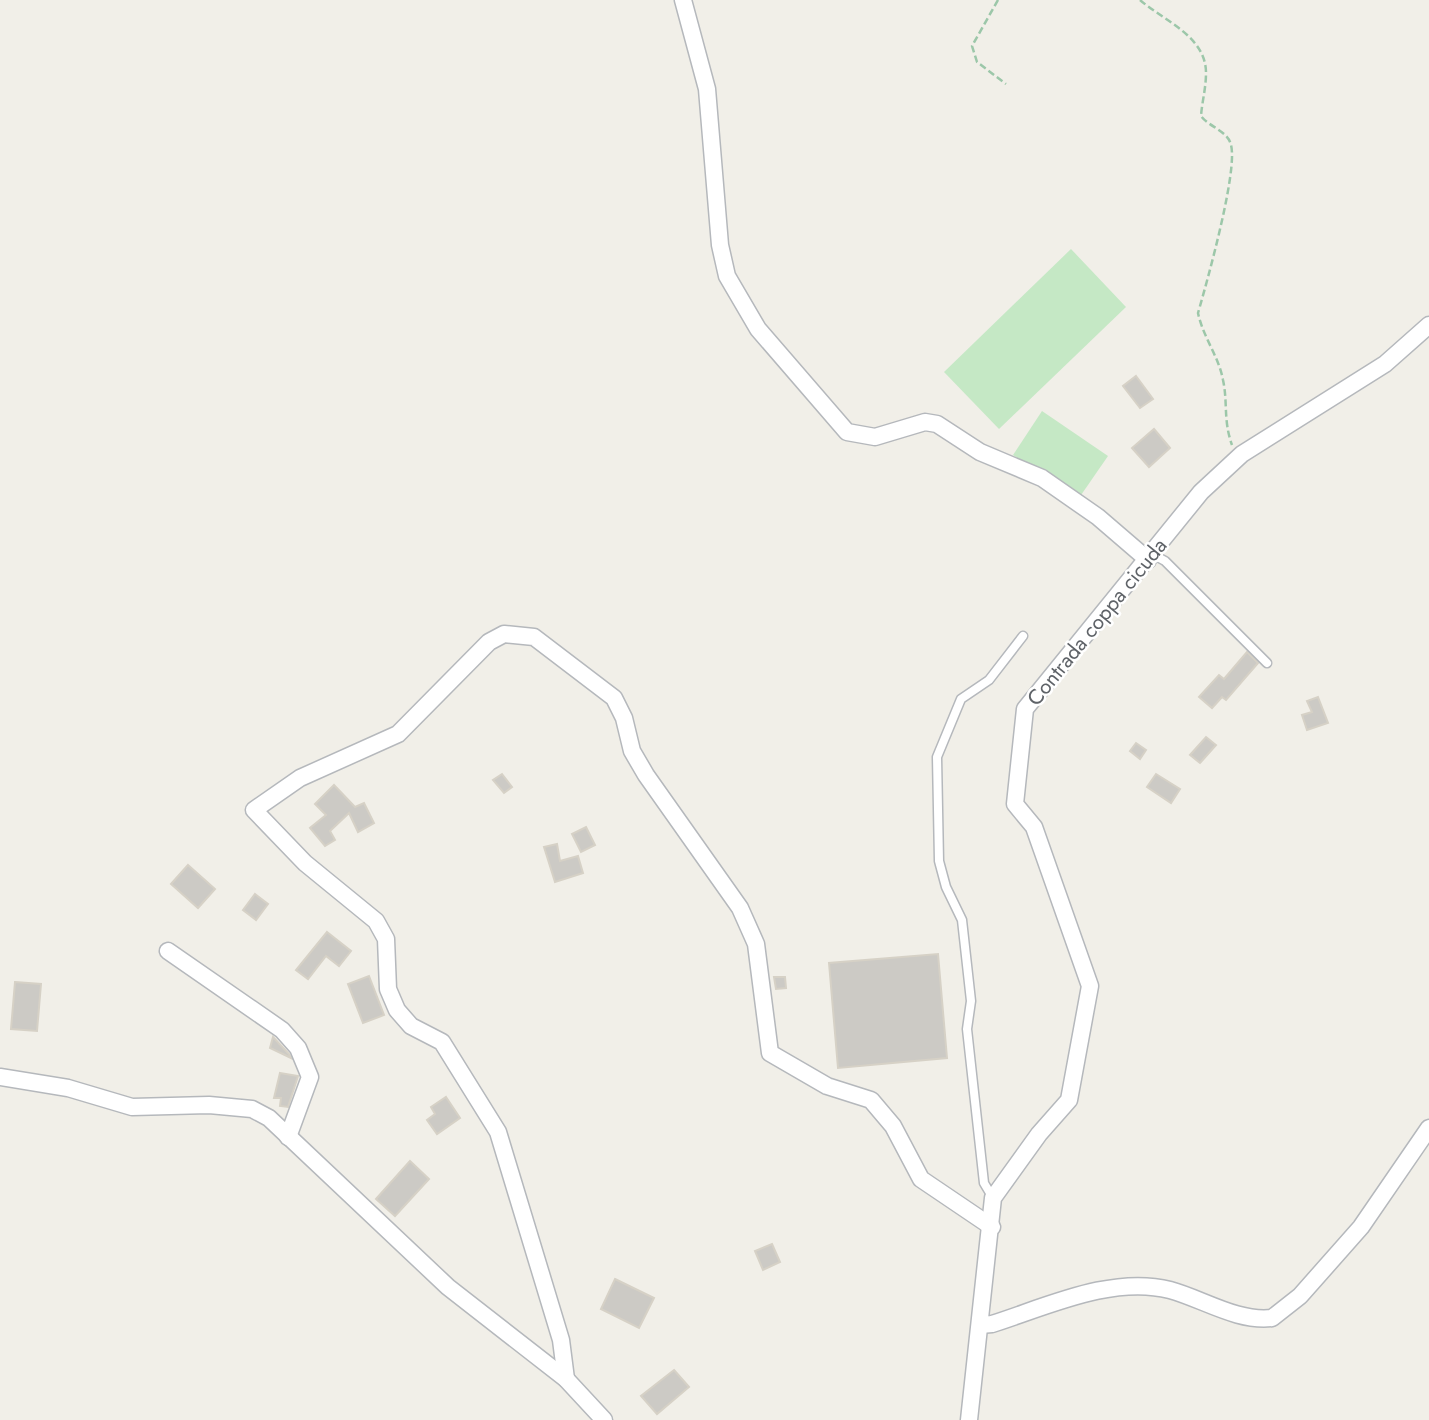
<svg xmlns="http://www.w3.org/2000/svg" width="1429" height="1420" font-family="Jost,sans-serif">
	<rect width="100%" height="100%" fill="#f1efe8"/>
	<g fill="#c5e8c5">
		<polygon points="1071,249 1126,307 999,429 944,372"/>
		<polygon points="1042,411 1108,456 1079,498 1013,455"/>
	</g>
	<g fill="#cccac5" stroke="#d6d1c6" stroke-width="2">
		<polygon points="1136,376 1153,399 1140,408 1123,386"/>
		<polygon points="1154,429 1170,448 1149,467 1132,448"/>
		<polygon points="1247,652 1258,663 1226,700 1222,697 1212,708 1199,697 1219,675 1224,679"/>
		<polygon points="1318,697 1328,723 1307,730 1302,715 1312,712 1307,701"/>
		<polygon points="1206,737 1216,745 1200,763 1190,755"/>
		<polygon points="1136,743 1146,750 1140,759 1130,751"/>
		<polygon points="502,774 512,787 504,793 493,780"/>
		<polygon points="1156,774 1180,789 1171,803 1147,787"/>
		<polygon points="334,785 355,807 364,803 374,823 358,832 349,813 330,831 335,840 325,846 310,828 326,815 315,804"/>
		<polygon points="586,827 595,845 581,852 572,834"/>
		<polygon points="557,844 560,861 578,856 583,873 555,882 544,847"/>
		<polygon points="188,865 215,889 198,908 171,884"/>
		<polygon points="255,894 268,904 256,920 243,910"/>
		<polygon points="327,932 351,951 339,966 326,956 308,979 296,970"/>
		<polygon points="938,954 947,1058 838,1068 829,963"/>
		<polygon points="369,976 384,1015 363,1023 348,984"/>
		<polygon points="774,977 785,977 786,988 776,989"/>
		<polygon points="15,982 41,984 37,1031 11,1029"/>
		<polygon points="273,1037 289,1054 291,1058 270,1048"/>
		<polygon points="280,1073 298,1076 288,1107 280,1106 281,1098 274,1098"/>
		<polygon points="446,1097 460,1118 437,1134 427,1120 435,1114 431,1107"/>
		<polygon points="410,1161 429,1179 395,1216 376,1199"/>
		<polygon points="772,1244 780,1262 763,1270 755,1251"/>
		<polygon points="615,1279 654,1298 639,1328 601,1309"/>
		<polygon points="674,1370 689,1387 657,1414 641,1396"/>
	</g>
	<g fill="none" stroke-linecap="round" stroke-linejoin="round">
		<g stroke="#b5b8bc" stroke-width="11">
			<g id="service">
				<polyline points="1152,554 1165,561 1267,663"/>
				<polyline points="993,1198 984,1183 967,1029 971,1001 962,920 946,887 939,861 937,757 961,699 989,680 1023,636"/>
			</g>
		</g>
		<g stroke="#b5b8bc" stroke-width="19">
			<g id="minor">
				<polyline points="683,0 707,89 720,245 727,276 758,329 847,432 875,437 925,422 937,424 980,452 1042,478 1098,517 1148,560"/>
				<polyline points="168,951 282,1030 298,1048 310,1077 288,1137"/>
				<polyline points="0,1077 68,1088 132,1107 209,1105 252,1109 269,1118 448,1287 566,1379 604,1420"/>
				<path d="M980,1325L992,1324C1046,1307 1112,1275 1170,1290C1203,1299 1237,1322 1272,1318L1300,1296L1361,1227L1429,1128"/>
				<polyline points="566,1379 561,1340 498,1132 442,1042 411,1026 397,1010 388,989 386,939 376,921 305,863 254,810 300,778 398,734 489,642 504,634 534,637 614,698 624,718 632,751 646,775 740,908 756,944 770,1053 827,1086 871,1100 893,1126 921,1179 992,1227"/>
				<polyline points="969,1420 993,1198 1039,1134 1069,1100 1090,986 1034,827 1015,804 1025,709 1201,492 1242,454 1385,364 1429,325"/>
			</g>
		</g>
		<g stroke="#9cc7a9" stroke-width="2.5" stroke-dasharray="7 3.5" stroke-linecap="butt">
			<polyline points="998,0 972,46 977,62 1006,84"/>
			<path d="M1140,0C1164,21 1206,36 1206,73C1206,88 1202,102 1201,116C1209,127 1228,131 1231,145C1238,171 1207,282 1198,313C1203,337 1219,357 1223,380C1228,403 1223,420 1232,445"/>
		</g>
		<use href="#service" stroke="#fff" stroke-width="8"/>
		<use href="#minor" stroke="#fff" stroke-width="16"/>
	</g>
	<g text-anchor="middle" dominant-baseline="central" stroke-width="5" stroke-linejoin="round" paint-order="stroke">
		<g font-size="21" fill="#5f6368" stroke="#fff">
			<text transform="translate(1097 622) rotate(-51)">Contrada coppa cicuda</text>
		</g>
	</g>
</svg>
